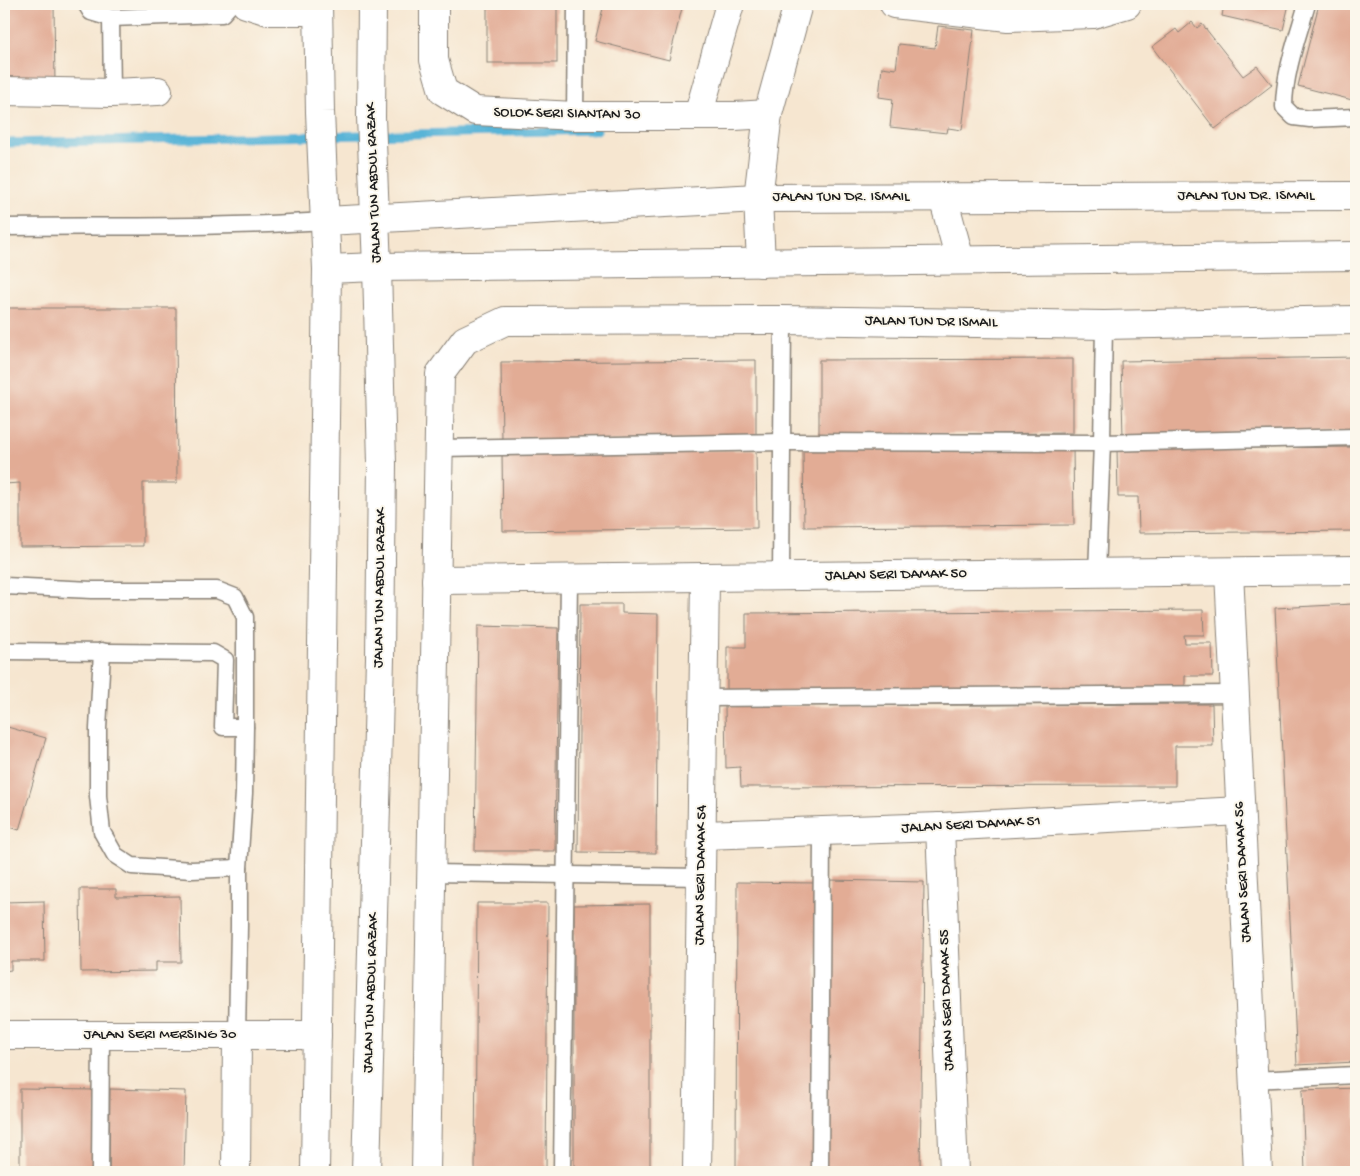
<svg xmlns="http://www.w3.org/2000/svg" width="1360" height="1176" font-family="'Gochi Hand',sans-serif">
	<rect width="100%" height="100%" fill="#fbf7ec"/>
	<filter id="ink" filterUnits="userSpaceOnUse"><feTurbulence type="fractalNoise" baseFrequency=".02" numOctaves="2"/><feDisplacementMap in="SourceGraphic" scale="10" xChannelSelector="R" yChannelSelector="G"/><feConvolveMatrix kernelMatrix="1 2 1 2 8 2 1 2 1" color-interpolation-filters="sRGB"/></filter>
	<filter id="wash" filterUnits="userSpaceOnUse"><feTurbulence type="fractalNoise" baseFrequency=".0096" numOctaves="4" result="noise"/><feDisplacementMap in="SourceGraphic" scale="20" xChannelSelector="R" yChannelSelector="G"/><feGaussianBlur stdDeviation="1.12" result="paint"/><feColorMatrix in="noise" values="0 0 0 0 0 0 0 0 0 0 0 0 0 0 0 0 0 1.4 0 .05"/><feComposite in="paint" operator="in"/></filter>
	<g filter="url(#wash)">
		<rect width="100%" height="100%" fill="#f6e6d0"/>
		<g fill="none" stroke-linecap="round" stroke-linejoin="round">
			<polyline stroke="#59b4d7" stroke-width="9" points="4,143 597,130"/>
		</g>
		<g id="blocks">
			<g fill="#e2ac95">
				<polygon points="5,4 54,4 55,86 6,87"/>
				<polygon points="100,4 192,4 192,10 101,11"/>
				<rect x="487" y="4" width="70" height="59"/>
				<polygon points="604,4 683,4 669,60 595,41"/>
				<polygon points="1224,4 1289,4 1283,30 1222,16"/>
				<polygon points="1319,4 1356,4 1356,101 1298,86"/>
				<polygon points="1192,22 1197,28 1202,24 1243,76 1257,66 1272,85 1215,129 1152,47 1176,29 1179,33"/>
				<polygon points="938,26 974,30 962,130 948,128 947,133 890,127 893,99 879,97 882,67 896,69 899,44 935,48"/>
				<polygon points="4,308 176,308 177,483 143,483 143,546 20,547 20,483 4,484"/>
				<polygon points="1356,357 1356,433 1123,437 1121,361"/>
				<polygon points="1073,359 1073,433 819,435 819,360"/>
				<polygon points="756,360 756,440 502,442 501,362"/>
				<polygon points="1073,447 1074,525 804,527 803,448"/>
				<polygon points="1356,447 1356,531 1139,533 1138,497 1118,497 1117,449"/>
				<polygon points="756,450 757,528 503,531 502,452"/>
				<polygon points="580,604 622,604 622,613 658,614 656,853 578,852"/>
				<polygon points="1353,604 1356,668 1356,1062 1297,1065 1275,608"/>
				<polygon points="1203,610 1204,635 1184,635 1185,643 1212,643 1213,676 1185,676 1185,692 727,694 727,647 746,647 746,613"/>
				<polygon points="478,626 558,628 555,851 475,851"/>
				<polygon points="1212,704 1213,746 1175,746 1175,786 741,787 740,767 726,768 725,706"/>
				<polygon points="4,726 46,738 19,830 4,825"/>
				<polygon points="829,880 924,882 920,1172 825,1172"/>
				<polygon points="737,882 817,883 815,1172 736,1172"/>
				<polygon points="80,889 116,889 116,897 180,896 181,962 156,962 156,971 81,972"/>
				<polygon points="44,901 45,961 11,961 11,970 4,971 4,902"/>
				<polygon points="477,903 548,903 546,1172 475,1172"/>
				<polygon points="650,904 650,1172 574,1172 574,905"/>
				<polygon points="1356,1088 1356,1172 1305,1172 1302,1090"/>
				<polygon points="20,1089 97,1090 96,1172 20,1172"/>
				<polygon points="110,1089 186,1091 184,1172 109,1172"/>
			</g>
		</g>
	</g>
	<g filter="url(#ink)">
		<use href="#blocks" fill-opacity="0" stroke="#898176" stroke-width="1"/>
		<g fill="none" stroke-linecap="round" stroke-linejoin="round">
			<g stroke="#898176" stroke-width="19">
				<g id="lane">
					<polyline points="86,4 91,12 111,18 222,14 231,4"/>
					<path d="M1307,4C1298,36 1284,73 1284,107L1294,117L1310,119L1356,117"/>
					<polyline points="111,18 112,93"/>
					<polyline points="575,116 576,4"/>
					<path d="M4,227C111,226 219,228 326,221"/>
					<polyline points="438,448 782,442 1102,443 1356,437"/>
					<polyline points="1097,573 1102,443 1104,325"/>
					<polyline points="781,577 783,320"/>
					<polyline points="4,586 92,590 217,590 235,597 245,617 245,727"/>
					<polyline points="4,651 213,653 225,660 223,727 245,727 244,793 239,868 239,926 237,1035"/>
					<polyline points="102,651 98,729 98,796 102,832 115,855 132,866 192,870 239,868"/>
					<polyline points="704,698 1235,694"/>
					<polyline points="431,873 701,877"/>
					<polyline points="1253,1080 1356,1075"/>
					<polyline points="100,1172 101,1035"/>
					<polyline points="562,1172 569,579"/>
					<polyline points="820,1172 822,831"/>
				</g>
			</g>
			<g stroke="#898176" stroke-width="30">
				<g id="street">
					<polyline points="246,4 268,11 318,11"/>
					<polyline points="434,4 434,60 443,91 475,111 575,116 735,116 768,114"/>
					<polyline points="894,4 1008,17 1093,14 1127,4"/>
					<polyline points="4,91 112,93 158,91"/>
					<polyline points="698,116 730,4"/>
					<polyline points="761,263 758,198 768,114 798,4"/>
					<polyline points="1229,572 1258,1172"/>
					<polyline points="436,580 1356,570"/>
					<polyline points="940,827 954,1172"/>
					<polyline points="702,835 940,827 1240,811"/>
					<polyline points="4,1035 317,1035"/>
					<polyline points="236,1172 237,1035"/>
					<polyline points="426,1172 440,374 465,340 505,321 783,320 1104,325 1356,320"/>
					<polyline points="697,1172 705,578"/>
				</g>
			</g>
			<g stroke="#898176" stroke-width="30">
				<g id="secondary">
					<polyline points="943,197 960,260"/>
					<polyline points="326,221 758,198 1356,196"/>
					<polyline points="327,269 377,267 1356,256"/>
					<polyline points="315,1172 327,269 320,112 318,4"/>
					<polyline points="366,1172 380,658 382,464 377,267 371,117 372,4"/>
				</g>
			</g>
			<use href="#lane" stroke="#fff" stroke-width="16"/>
			<use href="#street" stroke="#fff" stroke-width="28"/>
			<use href="#secondary" stroke="#fff" stroke-width="28"/>
		</g>
	</g>
	<g text-anchor="middle" dominant-baseline="central" stroke-width="4" stroke-linejoin="round" paint-order="stroke">
		<g font-size="15" fill="#1c1c1c" stroke="#fbf7ec">
			<text transform="translate(567 114) rotate(1)">SOLOK SERI SIANTAN 30</text>
			<text transform="translate(374 183) rotate(-92)">JALAN TUN ABDUL RAZAK</text>
			<text x="1246" y="196">JALAN TUN DR. ISMAIL</text>
			<text x="841" y="197">JALAN TUN DR. ISMAIL</text>
			<text transform="translate(931 322) rotate(1)">JALAN TUN DR ISMAIL</text>
			<text transform="translate(896 575) rotate(-1)">JALAN SERI DAMAK 50</text>
			<text transform="translate(380 588) rotate(-89)">JALAN TUN ABDUL RAZAK</text>
			<text transform="translate(971 825) rotate(-3)">JALAN SERI DAMAK 51</text>
			<text transform="translate(1243 872) rotate(-93)">JALAN SERI DAMAK 56</text>
			<text transform="translate(701 875) rotate(-89)">JALAN SERI DAMAK 54</text>
			<text transform="translate(371 993) rotate(-88)">JALAN TUN ABDUL RAZAK</text>
			<text transform="translate(947 1000) rotate(-92)">JALAN SERI DAMAK 55</text>
			<text x="160" y="1035">JALAN SERI MERSING 30</text>
		</g>
	</g>
	<rect width="1360" height="1176" fill="none" stroke="#fbf7ec" stroke-width="20"/>
</svg>
